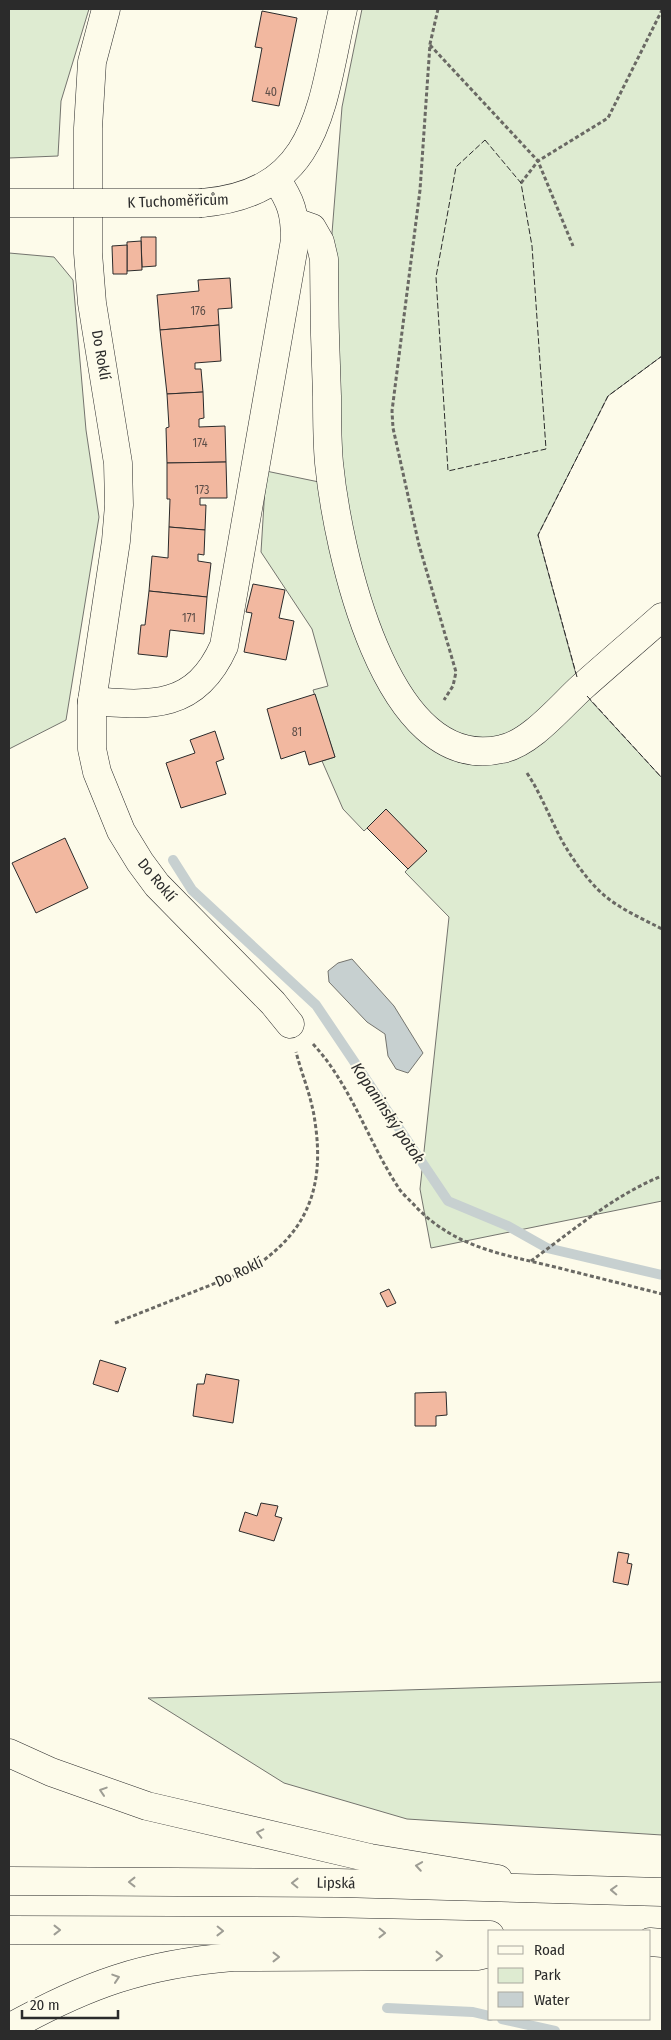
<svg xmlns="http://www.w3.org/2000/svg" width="671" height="2040" font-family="'Fira Sans Condensed',sans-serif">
	<rect width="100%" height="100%" fill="#fdfbea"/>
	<g fill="#deebd1" stroke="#74746e">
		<polygon points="9,9 89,9 61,101 58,156 9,158"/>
		<polygon points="362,9 662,9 662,356 608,396 538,535 580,689 662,778 662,1201 431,1248 420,1189 449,917 405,872 426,850 386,810 364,831 343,809 322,761 335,757 313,690 328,686 312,629 261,552 266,471 319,482 329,271 342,107"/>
		<polygon points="9,253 54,257 73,280 86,430 99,517 66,720 9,749"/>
		<polygon points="662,1682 662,1835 407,1819 284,1783 148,1698"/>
	</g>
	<polygon fill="#c7d0d0" stroke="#74746e" points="352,959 394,1006 423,1053 408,1073 396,1069 388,1056 385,1034 367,1022 329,982 328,971 338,963"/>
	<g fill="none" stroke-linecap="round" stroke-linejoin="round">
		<g stroke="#c7d0d0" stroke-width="10">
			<polyline points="173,860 192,890 316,1005 448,1201 508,1226 547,1248 662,1275"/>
			<polyline points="387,2008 473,2012 490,2016"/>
			<polyline points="502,2019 555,2031"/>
		</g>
	</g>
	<g fill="#f2b8a0" stroke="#2b2b2b">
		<polygon points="262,11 297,18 279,106 252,101 262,48 255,47"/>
		<polygon points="141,237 156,237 156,266 142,267"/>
		<polygon points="141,241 142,270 127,271 127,242"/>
		<polygon points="127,245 127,274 113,274 112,246"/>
		<polygon points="230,278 232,308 218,309 219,325 160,330 157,295 199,291 198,280"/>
		<polygon points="219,325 221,361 195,363 195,369 201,369 203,392 167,394 160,330"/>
		<polygon points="203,392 204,418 199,419 199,427 225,426 226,462 167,463 166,428 169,427 167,394"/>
		<polygon points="226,462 227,498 200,498 200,505 206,505 205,530 169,527 170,499 167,499 167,463"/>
		<polygon points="169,527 205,530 204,555 198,554 198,561 211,563 207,597 149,591 152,556 168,558"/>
		<polygon points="253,584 285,590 279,618 294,621 286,660 244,652 252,613 246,612"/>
		<polygon points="149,591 207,597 204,634 170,630 167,657 138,654 141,625 145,625"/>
		<polygon points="315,694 335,757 309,765 305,751 281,759 267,709"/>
		<polygon points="215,731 224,759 216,762 226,794 181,808 166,763 195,753 190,740"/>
		<polygon points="386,809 427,851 408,869 367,828"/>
		<polygon points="65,838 88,888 36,913 12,863"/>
		<polygon points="389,1289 396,1303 387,1307 380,1293"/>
		<polygon points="100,1360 126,1368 118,1392 93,1384"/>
		<polygon points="206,1374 239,1380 233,1423 193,1416 197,1384 204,1384"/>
		<polygon points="446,1392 447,1415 436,1416 436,1426 415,1426 415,1393"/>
		<polygon points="261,1503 278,1506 275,1516 282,1518 274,1541 239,1531 245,1512 257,1516"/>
		<polygon points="618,1552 629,1554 627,1563 632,1564 628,1585 613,1582"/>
	</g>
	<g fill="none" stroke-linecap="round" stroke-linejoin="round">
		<g stroke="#2b2b2b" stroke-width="29">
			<g id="minor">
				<polyline points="106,9 92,62 88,128 88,253 92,303 118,463 119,505 116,541 92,701 92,749 97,772 121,831 140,862 157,885 273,1003 290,1024"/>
				<path d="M202,203C321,193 321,103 343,9"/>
				<path d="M295,222L312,228L320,242L324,259C324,305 325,350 327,396C327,418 327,441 329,463C337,545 384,777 502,749C531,743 561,706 582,687C609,663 636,640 662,617"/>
				<path d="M92,701C152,706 196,709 224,646L295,240C295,213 291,201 276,179"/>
				<polyline points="9,1753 51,1772 147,1806 370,1858 498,1879"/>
			</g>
		</g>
		<g stroke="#2b2b2b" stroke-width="29">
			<g id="highway">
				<polyline points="9,1881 339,1883 662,1892"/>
				<polyline points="9,1930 297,1931 490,1935"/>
				<polyline points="650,1942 662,1943"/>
				<path d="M9,2028C86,1985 144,1964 233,1957L477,1956L490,1953"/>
			</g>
		</g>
		<g stroke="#6a6964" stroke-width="3" stroke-dasharray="4 2.5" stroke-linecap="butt">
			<polyline points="438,9 430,44 420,190 392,411 393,428 419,545 456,672 453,686 444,700"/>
			<polyline points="430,45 538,161 573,246"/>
			<polyline points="521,183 538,161 608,118 662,10"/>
			<path d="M527,773C539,791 547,811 557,831C567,852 587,881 605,896C622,910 643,919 662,929"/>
			<path d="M313,1044C351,1085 368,1141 398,1187C402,1194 410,1200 416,1207C456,1248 502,1254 555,1267C591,1276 627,1285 662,1294"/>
			<path d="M531,1261C572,1231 616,1194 662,1176"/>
			<path d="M115,1323L251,1269C307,1233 325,1188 315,1122C312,1098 302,1075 296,1052"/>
		</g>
		<use href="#minor" stroke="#fdfbea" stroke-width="28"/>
		<use href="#highway" stroke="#fdfbea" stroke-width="28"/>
		<g stroke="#2b2b2b" stroke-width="29" stroke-linecap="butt">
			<polyline id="minor-bridge" points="9,203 202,203"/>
		</g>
		<use href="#minor-bridge" stroke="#fdfbea" stroke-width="28"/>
		<g stroke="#2b2b2b" stroke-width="1" stroke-dasharray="6 2.5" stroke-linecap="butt">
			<polygon points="485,140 521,183 532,246 546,449 448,471 436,277 456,167"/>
			<polyline points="577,677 538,535 608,396 662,356"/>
			<polyline points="587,696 662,778"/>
		</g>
	</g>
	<defs><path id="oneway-chevron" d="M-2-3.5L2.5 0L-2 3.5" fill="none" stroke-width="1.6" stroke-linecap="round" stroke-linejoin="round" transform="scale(1.25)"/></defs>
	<g stroke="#9e9d94">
		<use href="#oneway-chevron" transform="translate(103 1791) rotate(-162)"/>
		<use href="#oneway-chevron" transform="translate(260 1833) rotate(-167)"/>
		<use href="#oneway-chevron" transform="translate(419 1866) rotate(-171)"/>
		<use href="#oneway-chevron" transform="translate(132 1882) rotate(-180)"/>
		<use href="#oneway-chevron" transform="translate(295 1883) rotate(-179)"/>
		<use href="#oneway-chevron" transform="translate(614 1890) rotate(-178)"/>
		<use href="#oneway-chevron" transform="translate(57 1930)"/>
		<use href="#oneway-chevron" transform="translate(220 1931) rotate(1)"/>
		<use href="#oneway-chevron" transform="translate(382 1933) rotate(1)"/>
		<use href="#oneway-chevron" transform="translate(439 1956)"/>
		<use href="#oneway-chevron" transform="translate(276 1957)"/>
		<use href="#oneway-chevron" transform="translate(116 1978) rotate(-18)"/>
	</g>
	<g text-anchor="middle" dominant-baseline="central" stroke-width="4" stroke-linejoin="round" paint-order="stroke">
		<g font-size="12" fill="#5d4e48">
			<text x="271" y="92">40</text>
			<text x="198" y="311">176</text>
			<text x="200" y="443">174</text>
			<text x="202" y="490">173</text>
			<text x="189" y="618">171</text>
			<text x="297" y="732">81</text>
		</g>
		<g font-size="15" fill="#2b2b2b" stroke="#fdfbea">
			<text transform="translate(178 201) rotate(-2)">K Tuchoměřicům</text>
			<text transform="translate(101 355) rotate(80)">Do Roklí</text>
			<text transform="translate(157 880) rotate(50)">Do Roklí</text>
			<text transform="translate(239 1272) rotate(-25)">Do Roklí</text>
			<text transform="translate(336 1883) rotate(1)">Lipská</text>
		</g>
		<g font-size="16" font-style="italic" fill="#2b2b2b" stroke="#fdfbea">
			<text transform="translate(388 1113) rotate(56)">Kopaninský potok</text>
		</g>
	</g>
	<rect width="671" height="2040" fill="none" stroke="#2b2b2b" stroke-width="20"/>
	<rect x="488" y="1930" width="162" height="90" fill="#fdfbea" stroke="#a9a89e"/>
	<rect x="498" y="1946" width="25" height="8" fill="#fdfbea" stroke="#a9a89e"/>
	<text x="534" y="1955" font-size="15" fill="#2b2b2b">Road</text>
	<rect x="498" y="1968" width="25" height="15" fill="#deebd1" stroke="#a9a89e"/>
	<text x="534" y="1980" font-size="15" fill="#2b2b2b">Park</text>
	<rect x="498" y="1992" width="25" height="15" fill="#c7d0d0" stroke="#a9a89e"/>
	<text x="534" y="2005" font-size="15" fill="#2b2b2b">Water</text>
	<path d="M22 2010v8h96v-8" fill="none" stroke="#2b2b2b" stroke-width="2.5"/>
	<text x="30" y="2010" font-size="15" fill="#2b2b2b" stroke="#fdfbea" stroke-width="4" paint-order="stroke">20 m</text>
</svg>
